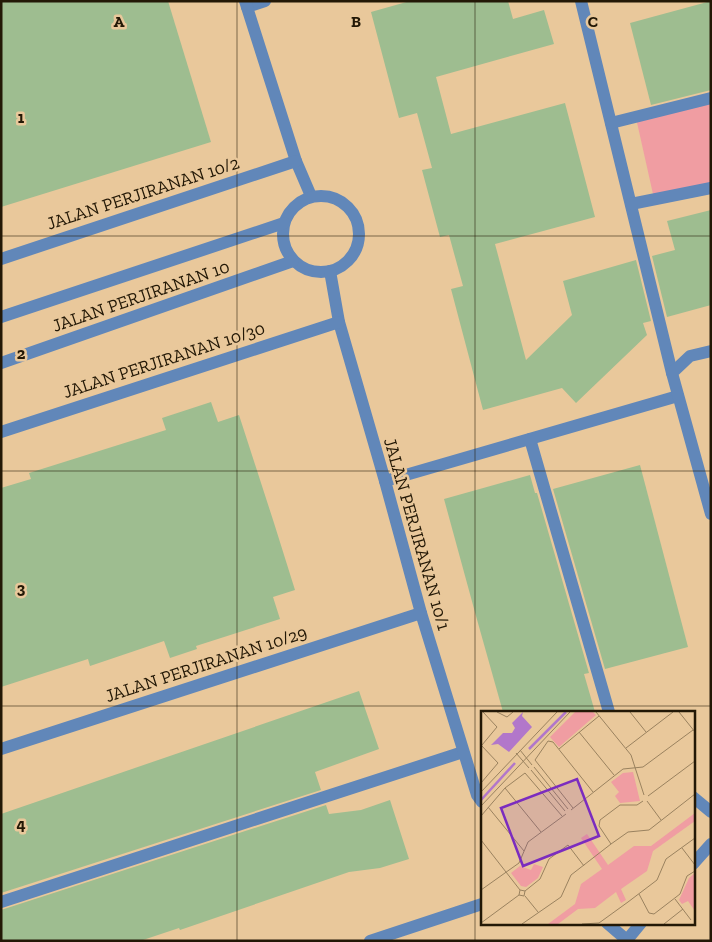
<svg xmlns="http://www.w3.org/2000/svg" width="712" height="942" font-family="'Zilla Slab',serif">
	<rect width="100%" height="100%" fill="#e9c89b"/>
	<polygon fill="#f09da2" points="711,101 711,189 655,203 636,118"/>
	<g fill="#9ebd90">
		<polygon points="1,1 168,1 211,142 1,207"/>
		<polygon points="410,1 508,1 513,19 544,10 554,44 436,77 451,134 565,103 595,217 495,244 526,360 572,315 563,281 636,260 651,321 643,323 647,335 576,403 562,388 483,410 451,289 463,286 449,235 440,237 422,170 432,168 417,113 399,118 371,12"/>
		<polygon points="711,1 711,90 651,105 630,23"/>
		<polygon points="711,210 711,305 667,317 652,256 675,250 667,221"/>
		<polygon points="211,402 218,422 239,415 274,523 295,590 273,597 280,619 196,646 197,649 170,658 164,641 90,666 88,659 1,687 1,488 31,479 29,473 166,430 162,418"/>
		<polygon points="640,465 688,647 605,669 553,489"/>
		<polygon points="530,475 535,493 537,493 589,673 584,674 595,712 503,712 476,616 444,499"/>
		<polygon points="359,691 379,749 315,772 321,790 1,893 1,814"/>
		<polygon points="390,800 409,859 380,868 349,872 180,930 179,928 140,941 1,941 1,910 326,805 329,814 361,810"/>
	</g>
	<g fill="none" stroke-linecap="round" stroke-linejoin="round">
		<g stroke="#6187b9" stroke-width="12">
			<polyline points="581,1 672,373"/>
			<polyline points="247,7 265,1"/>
			<polyline points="611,123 711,98"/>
			<polyline points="631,204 711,188"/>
			<polyline points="530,439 609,712"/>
			<polyline points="385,481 678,396"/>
			<polyline points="693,797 711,812"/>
			<polyline points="693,864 711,844"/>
			<polyline points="1,902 463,752"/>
			<polyline points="627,940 641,923"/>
		</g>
		<g stroke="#6187b9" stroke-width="12">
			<polyline points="245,1 296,161 311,196"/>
			<circle cx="321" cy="234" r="38"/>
			<polyline points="1,259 296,161"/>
			<polyline points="330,271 339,322 385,481 421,613 477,795 482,802"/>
			<polyline points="1,317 284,223"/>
			<polyline points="711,351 690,356 672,373 711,514"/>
			<polyline points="1,363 293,261"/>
			<polyline points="1,432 339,322"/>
			<polyline points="1,749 421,613"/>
			<polyline points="607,923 628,941"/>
			<polyline points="370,941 482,904"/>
		</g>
	</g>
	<path fill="none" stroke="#231806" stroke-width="1" stroke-opacity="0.55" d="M237,1V941M475,1V941M1,236H711M1,471H711M1,706H711"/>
	<g text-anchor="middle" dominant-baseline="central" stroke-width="5" stroke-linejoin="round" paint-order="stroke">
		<g font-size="18" fill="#231806" stroke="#e9c89b">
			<text transform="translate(143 193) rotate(-18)">JALAN PERJIRANAN 10/2</text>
			<text transform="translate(141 296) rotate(-19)">JALAN PERJIRANAN 10</text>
			<text transform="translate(164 360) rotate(-18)">JALAN PERJIRANAN 10/30</text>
			<text transform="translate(417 534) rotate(74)">JALAN PERJIRANAN 10/1</text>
			<text transform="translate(206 664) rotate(-18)">JALAN PERJIRANAN 10/29</text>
		</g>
	</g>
	<g transform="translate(481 711)">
		<rect width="214" height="214" fill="#e9c89b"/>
		<path d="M94,1H112L115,4L78,36L69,26ZM152,61L159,90L139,92L134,85L138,81L130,71L142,62ZM214,102V110L172,140L166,160L140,178L145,189L140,192L135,181L114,197L97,198L77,213H67L94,193L100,173L121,158L100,127L106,123L127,154L153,135H170ZM53,153L62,156L57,167L45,176L40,175L30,162L39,155L50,159ZM214,162V200L207,190L201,193L198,189L208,167Z" fill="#f09da2"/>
		<path d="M42,1L41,5L51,16L28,41L17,33L10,34L22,22H31L34,17L31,12Z" fill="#b277ca"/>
		<path fill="none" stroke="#b277ca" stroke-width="2.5" d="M48,38L85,1M0,89L34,52"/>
		<path fill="none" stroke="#9a825f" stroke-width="1" d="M16,1L26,6L32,1M115,1L150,44L163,84M149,1L165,21M198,1L214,21M98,21L133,64M0,34L17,52L0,72M1,34L16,16L2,1M145,37L192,1M78,38L118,5M39,39L51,54M35,42L48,57M53,56L87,98M50,59L84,100M24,77L60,121M0,81L76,1M167,85L214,50M166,90L180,109M0,95L89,1M7,96L43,140M92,97L54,49L67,30L72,31L112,81M90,99L142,58L162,56L212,19M0,105L24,77L44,62L81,105M0,129L39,179M130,133L118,115L119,109L139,94H156L162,90M201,137L214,154M0,179L38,152L47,131L85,103M44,180L59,168L68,148L87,134L103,155M158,183L168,202L173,203L199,183L206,165L214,160M44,185L57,201M194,188L210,209M0,212L38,184L39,179L44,180L43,185L38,184M41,213L80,186L90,164L130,133L147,121L168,119L214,83M101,213L118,212L147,191L176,169L185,148L214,127M183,213L202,198"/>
		<path fill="#7b2cbf" fill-opacity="0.15" stroke="#7b2cbf" stroke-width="2.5" d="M96,68L118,125L42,155L20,97Z"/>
		<rect width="214" height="214" fill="none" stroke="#231806" stroke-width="2.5"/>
	</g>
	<g font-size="16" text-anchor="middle" font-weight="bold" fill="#231806" stroke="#e9c89b" stroke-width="5" stroke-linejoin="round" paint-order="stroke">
		<text x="119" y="27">A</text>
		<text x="356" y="27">B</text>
		<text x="593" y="27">C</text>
		<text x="21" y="123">1</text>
		<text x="21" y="359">2</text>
		<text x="21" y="594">3</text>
		<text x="21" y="830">4</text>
	</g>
	<rect width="712" height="942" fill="none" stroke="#231806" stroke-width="5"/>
</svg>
